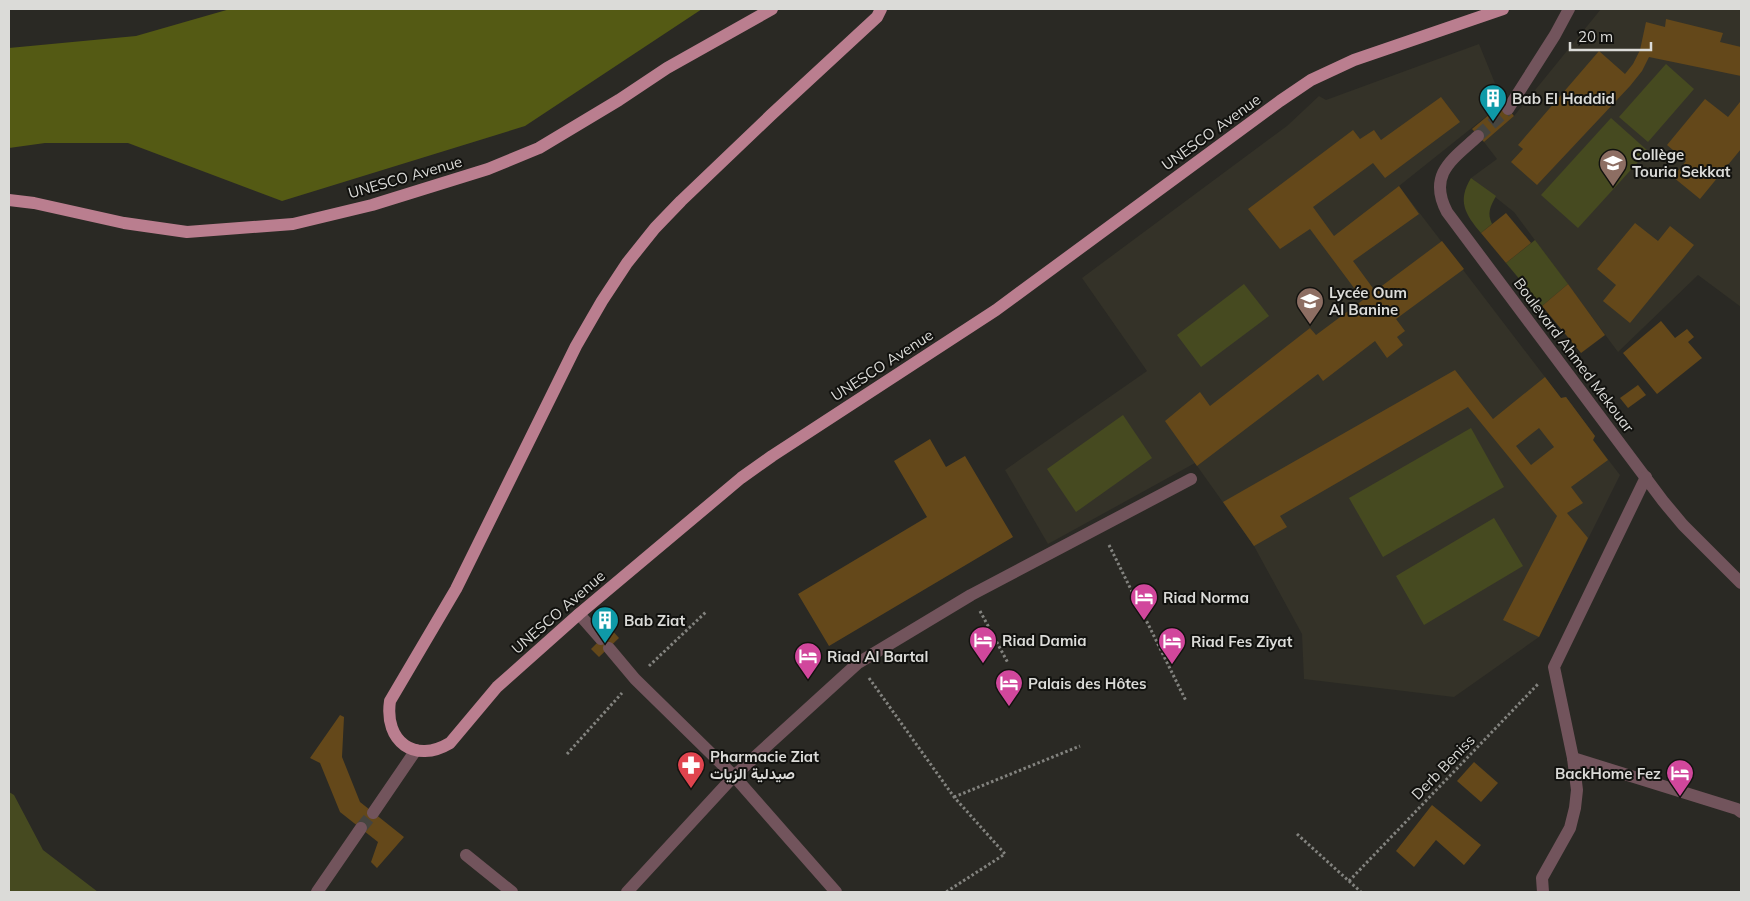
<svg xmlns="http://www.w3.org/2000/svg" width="1750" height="901" font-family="Mulish,Vazirmatn,sans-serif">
	<rect width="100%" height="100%" fill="#2a2924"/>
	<g fill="#343228">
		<polygon points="1601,9 1741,9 1741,307 1698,275 1618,352 1514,212 1471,178 1497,159 1484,142 1514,116"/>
		<polygon points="1479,44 1503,103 1399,186 1561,398 1566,397 1595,436 1593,440 1620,475 1539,637 1454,697 1304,679 1302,634 1254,546 1195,463 1048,544 1005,470 1147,371 1082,278 1287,126 1319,96 1326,100"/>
	</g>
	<g fill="#464a20">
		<polygon points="1666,64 1694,89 1648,142 1619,117"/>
		<polygon points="1611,118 1648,151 1578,228 1541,195"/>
		<path d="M1471,178L1496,196C1490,207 1487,213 1492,224L1481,233C1465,214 1457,201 1471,178Z"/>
		<polygon points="1535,240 1568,284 1542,306 1506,263"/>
		<polygon points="1244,284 1269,316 1201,367 1177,335"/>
		<polygon points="1123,415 1152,458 1076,512 1047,469"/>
		<polygon points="1471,428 1504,487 1383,557 1349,498"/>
		<polygon points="1494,518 1523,566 1424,625 1396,576"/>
		<polygon points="9,792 14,795 43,850 98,892 9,892"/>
	</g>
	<polygon fill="#545a14" points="230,9 702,9 525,126 282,201 128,143 45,143 9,148 9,48 136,36"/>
	<g fill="#64481a" fill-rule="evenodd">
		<polygon points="1666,19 1723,33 1720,42 1741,47 1741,76 1649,57 1642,71 1630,86 1537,185 1511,162 1523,149 1518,145 1599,51 1625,74 1633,64 1640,50 1646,22 1665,27"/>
		<polygon points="1441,97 1460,122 1385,178 1373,163 1313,207 1334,236 1399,186 1419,214 1353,261 1375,291 1442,241 1464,269 1396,319 1405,331 1397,337 1403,345 1387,358 1375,341 1323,381 1318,374 1197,466 1165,421 1200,392 1210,406 1310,328 1316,335 1363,300 1310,229 1280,249 1248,209 1353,130 1360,139 1374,130 1381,140"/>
		<polygon points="1705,99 1728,117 1740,102 1741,103 1741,149 1700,199 1673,177 1686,161 1667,145"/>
		<polygon points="1503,103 1514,116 1484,142 1472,129"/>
		<polygon points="1506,213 1531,243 1506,263 1481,233"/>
		<polygon points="1635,223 1658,241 1670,226 1694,245 1630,323 1603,301 1616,285 1597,269"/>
		<polygon points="1568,284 1605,335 1581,353 1542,306"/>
		<polygon points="1661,321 1675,338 1687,329 1694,337 1688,342 1702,358 1657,394 1623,353"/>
		<path d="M1455,370L1493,419L1545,377L1561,398L1566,397L1595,436L1593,440L1608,460L1571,487L1583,503L1567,513L1588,538L1539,637L1503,620L1557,516L1468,407L1280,516L1287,527L1254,546L1223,502ZM1539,428L1554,447L1531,465L1516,446Z"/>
		<polygon points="1638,385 1646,395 1628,408 1620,398"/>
		<polygon points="930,439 946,467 965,456 1013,537 829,646 798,594 927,517 894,461"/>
		<polygon points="611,629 619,638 599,657 591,649"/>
		<polygon points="340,715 344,717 342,757 360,802 404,837 377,868 371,862 378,842 340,812 320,763 310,758"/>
		<polygon points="1474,762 1498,783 1481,802 1457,781"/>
		<polygon points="1432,805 1481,845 1464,865 1436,840 1414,867 1396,851"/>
	</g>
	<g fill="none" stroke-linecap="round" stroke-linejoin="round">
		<g stroke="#45443f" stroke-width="12" stroke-dasharray="12 6" stroke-linecap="butt">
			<polyline points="1478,136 1508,109"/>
			<polyline points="361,828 373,813"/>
		</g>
		<g stroke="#83837f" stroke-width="3" stroke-dasharray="2.5 2.5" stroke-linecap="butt">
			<polyline points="1109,545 1186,701"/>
			<polyline points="980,611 1008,663"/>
			<polyline points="649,666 707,611"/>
			<polyline points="869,678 954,797 1005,854 946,892"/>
			<polyline points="567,754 622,693"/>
			<polyline points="954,797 1080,746"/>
			<polyline points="1297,834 1361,892"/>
			<polyline points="1349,881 1538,684"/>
		</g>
		<g stroke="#72545c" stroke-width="12">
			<polyline points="1508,109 1555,35 1569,9"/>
			<path d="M1478,136C1453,159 1427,174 1447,212L1663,501L1683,525L1741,583"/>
			<polyline points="579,614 601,639"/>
			<polyline points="609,648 635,679 734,776 836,892"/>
			<polyline points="1573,758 1737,809 1741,812"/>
			<polyline points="373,813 416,750"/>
			<polyline points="466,855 512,892"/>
			<polyline points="317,892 361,828"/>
			<polyline points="627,892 734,776 858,663 971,595 1191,479"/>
			<polyline points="1543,892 1542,878 1570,828 1575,808 1577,790 1573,758 1554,667 1646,477"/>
		</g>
		<g stroke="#ba7e8f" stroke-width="12">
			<path d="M881,9L877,17L771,115L681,201L655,228L627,263L602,301L576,346L456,589L390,701C384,742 415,764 450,743L497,687L579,614L741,478L772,456L996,310L1280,101L1311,80L1354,60L1503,9"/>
			<polyline points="9,200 34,203 124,223 187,232 293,224 372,205 488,169 539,148 619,100 667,68 772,9"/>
		</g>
	</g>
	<defs>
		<g id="building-pin" transform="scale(1.4375)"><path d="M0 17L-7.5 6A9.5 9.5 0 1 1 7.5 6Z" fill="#0f9aa8" stroke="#12120f"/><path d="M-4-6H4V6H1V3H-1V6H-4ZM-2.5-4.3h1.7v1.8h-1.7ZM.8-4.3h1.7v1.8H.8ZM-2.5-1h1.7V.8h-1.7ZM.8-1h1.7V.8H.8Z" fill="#fff"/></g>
		<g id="university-pin" transform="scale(1.4375)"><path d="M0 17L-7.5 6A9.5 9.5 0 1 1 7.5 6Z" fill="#8d6e63" stroke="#12120f"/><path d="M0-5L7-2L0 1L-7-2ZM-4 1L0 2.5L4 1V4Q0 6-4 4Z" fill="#fff"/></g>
		<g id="hotel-pin" transform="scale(1.4375)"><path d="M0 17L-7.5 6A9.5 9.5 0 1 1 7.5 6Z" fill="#d1479c" stroke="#12120f"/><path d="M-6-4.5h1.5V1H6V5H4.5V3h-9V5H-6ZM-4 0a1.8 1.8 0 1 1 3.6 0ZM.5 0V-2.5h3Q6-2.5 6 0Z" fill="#fff"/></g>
		<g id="pharmacy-pin" transform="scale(1.4375)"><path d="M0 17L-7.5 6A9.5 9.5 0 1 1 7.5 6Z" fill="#e0444e" stroke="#12120f"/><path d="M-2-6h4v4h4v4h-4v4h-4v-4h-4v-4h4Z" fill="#fff"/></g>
	</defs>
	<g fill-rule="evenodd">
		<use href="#building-pin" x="1493" y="98"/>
		<use href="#university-pin" x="1613" y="163"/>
		<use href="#university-pin" x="1310" y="301"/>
		<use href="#hotel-pin" x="1144" y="597"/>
		<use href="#building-pin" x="605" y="620"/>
		<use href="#hotel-pin" x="983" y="640"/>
		<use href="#hotel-pin" x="1172" y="641"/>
		<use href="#hotel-pin" x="808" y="656"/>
		<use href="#hotel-pin" x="1009" y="683"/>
		<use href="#pharmacy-pin" x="691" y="765"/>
		<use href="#hotel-pin" x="1680" y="773"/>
	</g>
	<g text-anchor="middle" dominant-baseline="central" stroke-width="4" stroke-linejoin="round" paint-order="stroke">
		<g font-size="15" font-weight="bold" fill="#dbdbd8" stroke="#12120f" text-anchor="start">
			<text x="1512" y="98">Bab El Haddid</text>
			<text x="1632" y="154">Collège<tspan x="1632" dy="17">Touria Sekkat</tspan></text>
			<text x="1329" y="292">Lycée Oum<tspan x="1329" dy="17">Al Banine</tspan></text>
			<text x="1163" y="597">Riad Norma</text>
			<text x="624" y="620">Bab Ziat</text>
			<text x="1002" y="640">Riad Damia</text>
			<text x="1191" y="641">Riad Fes Ziyat</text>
			<text x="827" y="656">Riad Al Bartal</text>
			<text x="1028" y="683">Palais des Hôtes</text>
			<text x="710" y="756">Pharmacie Ziat<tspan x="710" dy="17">صيدلية الزيات</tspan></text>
			<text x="1661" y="773" text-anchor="end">BackHome Fez</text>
		</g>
		<g font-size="15" fill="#dbdbd8" stroke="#12120f">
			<text transform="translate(1211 132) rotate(-36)">UNESCO Avenue</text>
			<text transform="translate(405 177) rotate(-16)">UNESCO Avenue</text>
			<text transform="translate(1574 355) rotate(53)">Boulevard Ahmed Mekouar</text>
			<text transform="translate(882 365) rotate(-33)">UNESCO Avenue</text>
			<text transform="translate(558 612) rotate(-41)">UNESCO Avenue</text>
			<text transform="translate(1443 767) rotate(-46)">Derb Beniss</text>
		</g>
	</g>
	<rect width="1750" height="901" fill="none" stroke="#dbdbd8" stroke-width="20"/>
	<path d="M1570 42v8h81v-8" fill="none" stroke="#dbdbd8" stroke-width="2.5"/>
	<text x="1578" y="42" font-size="15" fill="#dbdbd8" stroke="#12120f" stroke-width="4" paint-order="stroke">20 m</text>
</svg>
